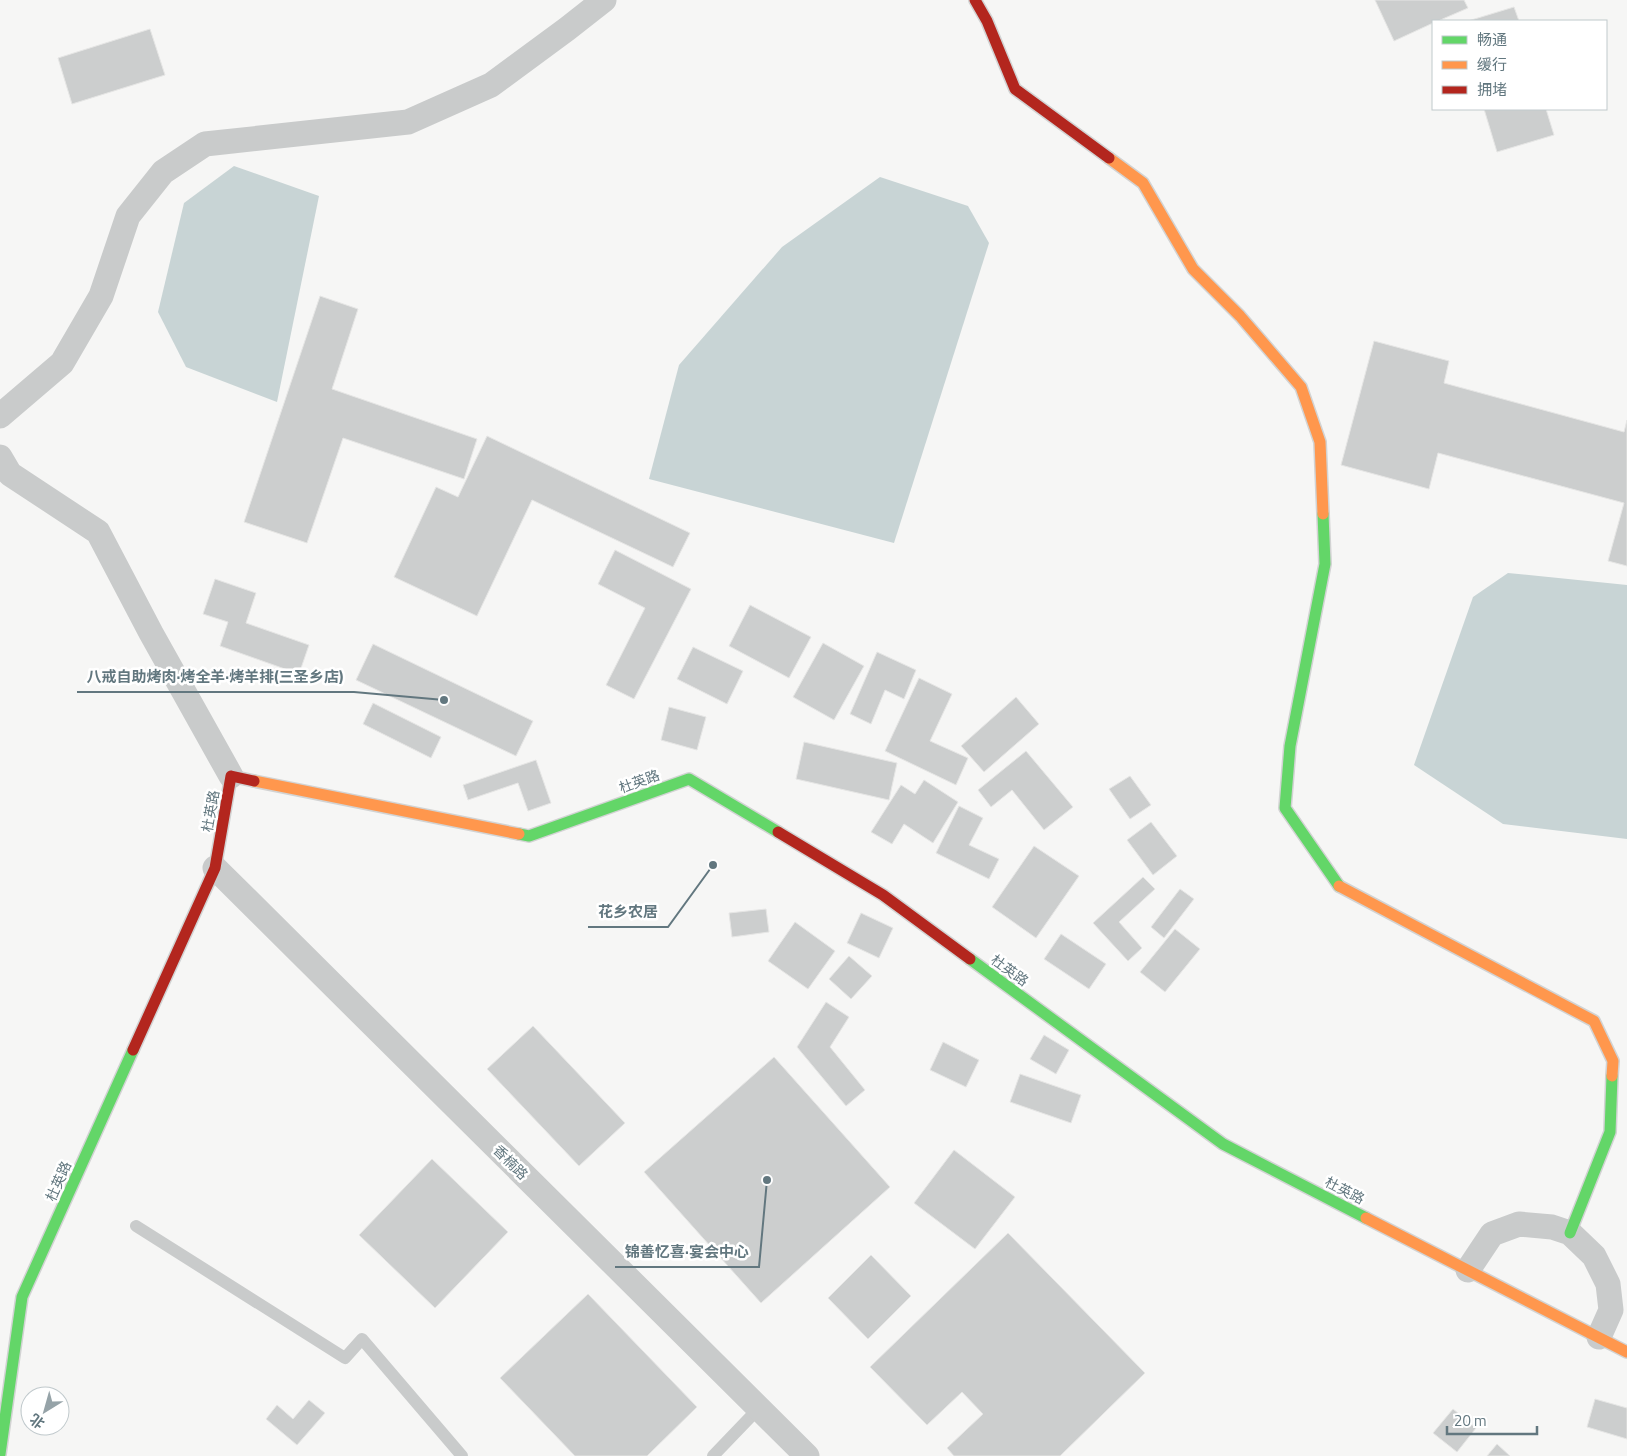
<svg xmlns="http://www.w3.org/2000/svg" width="1627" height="1456" font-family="'Titillium Web','Noto Sans SC',sans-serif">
	<rect width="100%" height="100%" fill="#f6f6f5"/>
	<g fill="#c8d4d5">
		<polygon points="234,166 319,196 277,402 186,367 158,312 184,203"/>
		<polygon points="880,177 968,206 989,243 894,543 649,479 679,365 782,247"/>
		<polygon points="1508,573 1627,585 1627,839 1503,824 1414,765 1473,597"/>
	</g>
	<g fill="#cccece" stroke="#e6e6e5">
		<polygon points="1375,0 1464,0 1468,8 1438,21 1433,21 1433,23 1394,41"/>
		<polygon points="1514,7 1519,21 1468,21"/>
		<polygon points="150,29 165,75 72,104 58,58"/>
		<polygon points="1484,109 1546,109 1554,135 1497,152"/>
		<polygon points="320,296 358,309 332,389 477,439 464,479 343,438 307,543 244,522"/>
		<polygon points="1374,341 1449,361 1444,383 1624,432 1627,420 1627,566 1608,561 1624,503 1438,453 1429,489 1341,465"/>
		<polygon points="487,436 690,533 673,567 532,500 477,616 394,577 436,487 458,497"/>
		<polygon points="615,550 691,589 634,699 606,685 645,608 598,584"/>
		<polygon points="215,579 256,593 246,623 309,645 299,674 220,646 228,622 203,614"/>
		<polygon points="750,605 811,637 789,678 729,646"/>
		<polygon points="823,643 864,666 834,720 793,697"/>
		<polygon points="373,644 533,721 516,756 356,680"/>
		<polygon points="693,647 743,671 727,704 677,679"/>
		<polygon points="877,652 916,670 904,699 885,690 871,724 850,714"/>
		<polygon points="919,678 952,694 930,741 968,758 956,785 885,751"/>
		<polygon points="1016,697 1039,724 984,772 961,746"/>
		<polygon points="373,703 441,737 431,758 363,724"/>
		<polygon points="669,707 706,717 697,750 661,740"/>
		<polygon points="804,742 897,763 889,800 796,779"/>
		<polygon points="1026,751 1073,807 1044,830 1012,790 991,807 978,790"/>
		<polygon points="536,760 551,803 528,811 518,783 468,800 463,785"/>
		<polygon points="1130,776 1151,805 1130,819 1109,789"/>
		<polygon points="924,780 958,802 933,843 904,824 892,844 871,832 901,785 915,794"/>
		<polygon points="959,806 983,818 969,845 999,859 989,879 936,853"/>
		<polygon points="1151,822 1177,856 1153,875 1127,840"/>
		<polygon points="1034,846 1079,876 1036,938 992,907"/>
		<polygon points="1143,877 1155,889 1119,922 1142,948 1128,961 1093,923"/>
		<polygon points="1180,889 1194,899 1164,938 1151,927"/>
		<polygon points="766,909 769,932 732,937 729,913"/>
		<polygon points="861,913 893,928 879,958 847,943"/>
		<polygon points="795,922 835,951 808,989 768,961"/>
		<polygon points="1175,929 1200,949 1165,992 1140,972"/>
		<polygon points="1061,934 1106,964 1089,989 1044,959"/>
		<polygon points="849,956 872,976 851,999 829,979"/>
		<polygon points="826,1002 849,1017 830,1047 865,1090 846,1106 797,1047"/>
		<polygon points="533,1026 625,1123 579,1166 487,1069"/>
		<polygon points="1044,1035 1069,1050 1056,1074 1030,1059"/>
		<polygon points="943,1042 979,1060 966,1087 930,1070"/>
		<polygon points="774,1057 890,1187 761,1303 644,1172"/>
		<polygon points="1020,1074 1081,1095 1071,1123 1010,1102"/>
		<polygon points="954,1150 1015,1197 975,1249 914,1203"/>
		<polygon points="432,1159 508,1232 435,1308 359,1235"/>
		<polygon points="1008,1233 1145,1373 1060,1456 954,1456 947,1448 983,1414 962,1392 927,1425 870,1367"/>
		<polygon points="871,1255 911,1296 868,1339 828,1298"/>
		<polygon points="588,1294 697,1407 647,1456 575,1456 500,1378"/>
		<polygon points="1595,1399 1627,1408 1627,1439 1587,1427"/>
		<polygon points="309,1400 325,1413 297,1445 266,1419 277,1405 293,1419"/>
		<polygon points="1453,1409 1476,1428 1457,1452 1433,1433"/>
		<polygon points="1497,1444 1510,1456 1487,1456"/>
	</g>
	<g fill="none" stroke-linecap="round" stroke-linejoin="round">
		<g stroke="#d2d3d3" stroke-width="14">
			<g id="fast">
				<polyline points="1323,514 1325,564 1290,746 1285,808 1339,886"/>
				<polyline points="519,834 529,836 689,779 778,832"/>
				<polyline points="970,959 1223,1144 1366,1218"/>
				<polyline points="1570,1233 1610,1132 1612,1076"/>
				<polyline points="0,1454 22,1297 133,1050"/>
			</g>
		</g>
		<g stroke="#d2d3d3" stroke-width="14">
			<g id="slow">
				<polyline points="1109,158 1143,183 1193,269 1240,316 1301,387 1320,442 1323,514"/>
				<polyline points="254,781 519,834"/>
				<polyline points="1339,886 1594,1021 1613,1061 1612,1076"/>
				<polyline points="1366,1218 1627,1352"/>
			</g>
		</g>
		<g stroke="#d2d3d3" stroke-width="14">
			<g id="jam">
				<polyline points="975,0 987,21 1015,89 1109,158"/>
				<polyline points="778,832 883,895 970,959"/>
				<polyline points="133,1050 215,868 231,776 254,781"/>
			</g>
		</g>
		<g stroke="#c9cbcb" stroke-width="12">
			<polyline points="136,1226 345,1358 362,1339 462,1456"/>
			<polyline points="713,1456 759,1408"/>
		</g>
		<g stroke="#c9cbcb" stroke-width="25">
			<polyline points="0,416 62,363 101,296 128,216 163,172 205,144 408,122 491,85 567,29 604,0"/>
			<polyline points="0,457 10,474 98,532 151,633 231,776"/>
			<polyline points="215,868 807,1456"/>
			<polyline points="1468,1270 1492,1234 1519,1224 1552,1227 1570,1233 1594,1256 1608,1284 1611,1310 1599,1337"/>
		</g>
		<use href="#fast" stroke="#63d668" stroke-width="11"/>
		<use href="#slow" stroke="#ff974d" stroke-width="11"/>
		<use href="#jam" stroke="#b3261e" stroke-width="11"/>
	</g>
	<g text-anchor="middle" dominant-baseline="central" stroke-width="5" stroke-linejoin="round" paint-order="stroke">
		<g font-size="14" fill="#62777f" stroke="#fff">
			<text transform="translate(639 781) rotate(-20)">杜英路</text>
			<text transform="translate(210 811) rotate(-80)">杜英路</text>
			<text transform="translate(1010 970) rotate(36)">杜英路</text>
			<text transform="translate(511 1162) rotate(45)">香楠路</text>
			<text transform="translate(58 1181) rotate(-66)">杜英路</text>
			<text transform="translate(1345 1190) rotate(27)">杜英路</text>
		</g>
	</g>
	<path fill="none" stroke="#62777f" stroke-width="2" d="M444 700L354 692H77M713 865L668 927H588M767 1180L759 1267H615"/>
	<g fill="#62777f" stroke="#fff" stroke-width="2">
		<circle cx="444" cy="700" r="5"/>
		<circle cx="713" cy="865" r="5"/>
		<circle cx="767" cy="1180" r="5"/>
	</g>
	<g font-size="15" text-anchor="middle" font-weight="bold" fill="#62777f" stroke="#fff" stroke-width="5" stroke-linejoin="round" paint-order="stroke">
		<text x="215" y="682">八戒自助烤肉·烤全羊·烤羊排(三圣乡店)</text>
		<text x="628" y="917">花乡农居</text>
		<text x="687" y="1257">锦善忆喜·宴会中心</text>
	</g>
	<rect x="1432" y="20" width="175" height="90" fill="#ffffff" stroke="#c0c9cc"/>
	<rect x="1442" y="36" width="25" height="8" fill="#63d668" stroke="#c0c9cc"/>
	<text x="1477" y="45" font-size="15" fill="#62777f">畅通</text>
	<rect x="1442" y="61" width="25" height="8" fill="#ff974d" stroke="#c0c9cc"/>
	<text x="1477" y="70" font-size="15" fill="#62777f">缓行</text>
	<rect x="1442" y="86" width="25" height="8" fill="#b3261e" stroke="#c0c9cc"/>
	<text x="1477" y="95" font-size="15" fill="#62777f">拥堵</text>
	<g transform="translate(45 1411) rotate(217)"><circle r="24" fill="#ffffff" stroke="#c0c9cc"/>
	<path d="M0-4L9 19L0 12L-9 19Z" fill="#96a3a8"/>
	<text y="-8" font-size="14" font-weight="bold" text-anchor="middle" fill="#62777f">北</text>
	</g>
	<path d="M1447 1426v8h90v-8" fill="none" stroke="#62777f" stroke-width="2.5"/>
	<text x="1454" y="1426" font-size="15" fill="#62777f" stroke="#ffffff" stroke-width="4" paint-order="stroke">20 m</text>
</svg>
